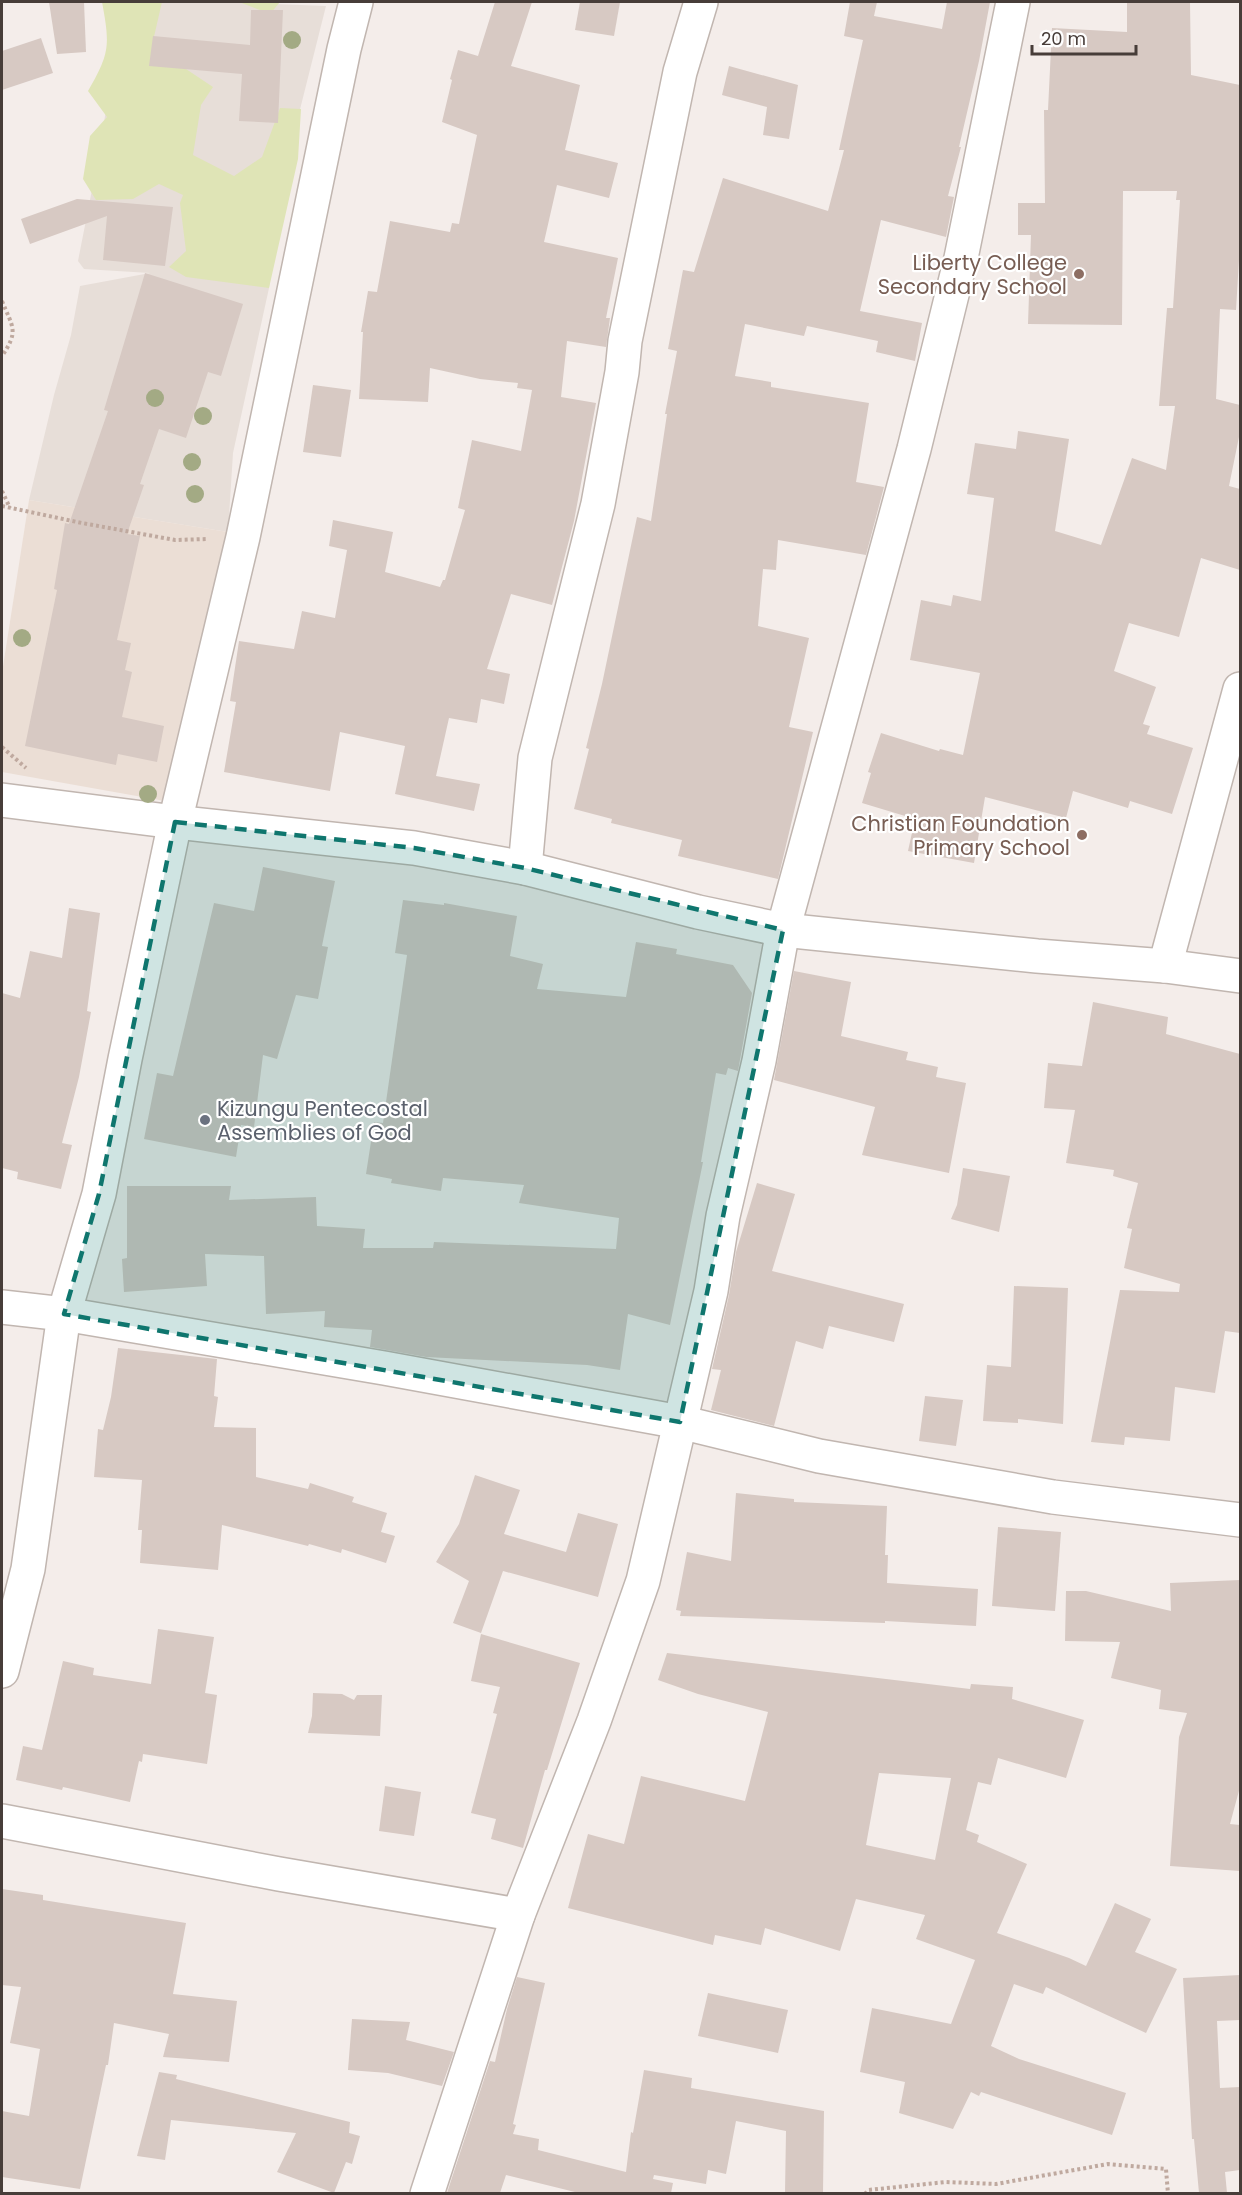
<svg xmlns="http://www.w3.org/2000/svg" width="1242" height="2195" font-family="Poppins,sans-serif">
	<rect width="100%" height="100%" fill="#f4edea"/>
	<polygon fill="#e7ded8" points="123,2 221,2 326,6 283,177 269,288 233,453 228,532 29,500 54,395 71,335 80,286 150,273 84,269 78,261 99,154"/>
	<polygon fill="#ebded5" points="29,500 228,532 176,803 2,772 2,673"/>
	<g fill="#dfe4b6">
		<path d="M100,2H162L153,41L186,69L213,87L201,105L193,155L234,176L262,157L280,108L301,109L298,159L269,288L186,277L169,267L186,251L180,203L183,195L159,184L133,199L96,200L83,179L90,136L107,117L88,91C110,53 110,45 102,2Z"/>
		<polygon points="239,2 280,2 270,14"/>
	</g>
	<g fill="#d7c9c3" fill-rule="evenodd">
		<polygon points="49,2 84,2 86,52 57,54"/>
		<polygon points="495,2 532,2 511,66 580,85 565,150 618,163 609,198 557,185 544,242 618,258 606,318 610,318 606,347 567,341 561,397 596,403 574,521 552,605 511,594 487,669 510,674 504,704 481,699 477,723 449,718 436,776 480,784 474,811 395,794 405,746 340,732 330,791 224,772 236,702 230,701 239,641 294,649 302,611 335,618 347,550 329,546 333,520 393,532 385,572 440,587 443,580 445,580 465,510 458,508 472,440 521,451 532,390 517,388 518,383 480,379 430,368 428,402 359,399 363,332 361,332 368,291 377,292 390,221 450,232 452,223 459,224 477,135 442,122 452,80 450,79 458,50 478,56"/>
		<polygon points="580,2 620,2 614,36 575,30"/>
		<polygon points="850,2 877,2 874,16 942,29 947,2 990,2 979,61 959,147 961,147 948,196 954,197 946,237 881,220 860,311 922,323 915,361 876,352 878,341 807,326 804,336 745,324 735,376 771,382 771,387 869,403 856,482 884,487 866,555 778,540 776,570 763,569 758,626 809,638 789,727 813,732 778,879 678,856 682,840 611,823 612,819 574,809 589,749 586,748 602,684 637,517 651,521 667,414 665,414 677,351 668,349 683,270 694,272 723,178 828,211 844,150 839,150 863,40 844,36"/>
		<polygon points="1127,2 1190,2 1191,75 1240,85 1240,243 1236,310 1220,309 1216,399 1240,405 1240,432 1229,486 1240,489 1240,570 1201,558 1179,637 1129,623 1114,671 1156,687 1143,724 1150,726 1147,734 1193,748 1172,814 1130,801 1128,808 1073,791 1066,818 985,797 974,863 908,851 915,819 862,803 871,773 868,772 881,733 939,751 940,749 963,755 980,673 910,660 921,600 951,606 953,595 981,601 994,498 967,494 975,443 1016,449 1018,431 1069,439 1055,531 1101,545 1132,458 1166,470 1175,406 1159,406 1167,308 1173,308 1180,200 1176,200 1177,191 1123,191 1122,325 1028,324 1031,235 1018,235 1018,203 1045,203 1044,110 1048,110 1052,28 1127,32"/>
		<polygon points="251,10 283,10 278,123 239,121 242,74 149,66 153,36 250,45"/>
		<polygon points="41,38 53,73 2,90 2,51"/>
		<polygon points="729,66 798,85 789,139 763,135 767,107 722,95"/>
		<polygon points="77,199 173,207 165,266 103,260 107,216 30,244 21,219"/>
		<polygon points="145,273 243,304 221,376 208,372 186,438 159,429 140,484 144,485 127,534 140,536 117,640 131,643 125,670 132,672 122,717 164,726 157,762 118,754 116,765 25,746 57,590 54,589 65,523 69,524 108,411 104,410"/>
		<polygon points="313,385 351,390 341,457 303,452"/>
		<polygon points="263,867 335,881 322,946 328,947 318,999 296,995 277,1059 263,1055 254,1127 241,1125 236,1157 144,1139 157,1073 173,1076 214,903 254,911"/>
		<polygon points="403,900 444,905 444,903 517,916 510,956 543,964 537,989 626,997 636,942 677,949 676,954 733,965 752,993 738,1071 728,1068 726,1075 716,1073 701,1162 703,1162 670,1325 628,1314 620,1370 587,1365 426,1357 370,1347 372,1330 324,1327 325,1311 266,1314 264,1256 205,1254 207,1286 124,1292 122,1259 127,1258 127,1186 231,1186 229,1200 316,1197 317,1226 365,1229 363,1248 433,1248 434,1242 616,1249 619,1218 519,1203 524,1185 443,1178 441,1191 391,1183 392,1179 366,1174 374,1122 383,1123 407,955 395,953"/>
		<polygon points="69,908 100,913 87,1011 91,1012 79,1077 62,1143 72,1145 61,1189 17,1179 18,1172 2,1168 2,993 20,998 30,951 62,958"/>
		<polygon points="794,971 851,982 841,1036 908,1052 906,1060 938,1067 936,1077 966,1083 949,1173 862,1155 875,1107 774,1080"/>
		<polygon points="1093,1002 1168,1017 1166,1034 1240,1054 1240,1333 1225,1331 1215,1393 1175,1387 1170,1441 1125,1437 1124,1445 1091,1442 1120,1290 1179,1292 1180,1284 1124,1268 1132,1229 1127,1228 1138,1183 1113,1176 1114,1170 1066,1163 1075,1110 1044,1108 1048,1063 1082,1066"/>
		<polygon points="963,1168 1010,1176 999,1232 951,1219 957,1205"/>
		<polygon points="757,1183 795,1194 772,1271 904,1304 894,1342 829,1326 823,1349 796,1341 774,1426 711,1410 721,1370 712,1369 729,1295 736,1252"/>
		<polygon points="1014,1286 1068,1288 1063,1424 1018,1419 1018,1423 983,1421 987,1365 1011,1367"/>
		<polygon points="118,1348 217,1359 214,1396 218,1397 214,1427 256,1428 256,1477 308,1489 310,1483 354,1497 352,1502 387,1513 381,1532 395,1536 386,1563 342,1549 341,1553 309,1544 308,1546 222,1525 218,1570 140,1563 142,1530 138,1530 142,1480 94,1477 98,1429 103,1430 111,1397"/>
		<polygon points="925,1396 963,1400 956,1446 919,1441"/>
		<polygon points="475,1475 520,1490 504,1534 566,1552 578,1513 618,1524 598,1597 503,1571 481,1633 453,1623 469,1581 436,1562 459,1524"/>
		<polygon points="736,1493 794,1499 794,1502 887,1506 885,1555 888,1555 887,1583 978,1589 976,1626 885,1621 885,1623 680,1616 681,1611 676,1610 687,1552 731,1561"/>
		<polygon points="998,1527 1061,1532 1055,1611 992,1606"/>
		<polygon points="1240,1580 1240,1787 1230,1824 1240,1825 1240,1871 1170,1866 1179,1737 1187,1713 1159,1709 1161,1690 1111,1678 1120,1642 1065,1641 1066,1591 1086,1591 1171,1611 1170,1583"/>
		<polygon points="158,1629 214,1637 205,1693 217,1695 207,1764 143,1754 142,1762 139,1761 130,1802 63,1787 62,1790 16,1780 23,1746 42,1750 63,1661 94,1668 93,1675 151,1684"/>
		<polygon points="481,1634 580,1663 547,1770 545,1770 523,1848 491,1839 496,1819 471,1813 497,1714 493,1713 500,1687 471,1681"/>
		<path d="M667,1653L970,1689L971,1684L1013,1687L1012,1699L1084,1720L1066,1778L998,1758L991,1785L978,1782L966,1830L979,1835L977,1842L1027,1864L997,1933L1069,1958L1086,1966L1115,1903L1151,1919L1135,1952L1177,1969L1146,2033L1046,1987L1043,1994L1014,1984L991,2046L1019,2059L1126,2093L1112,2135L981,2092L979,2096L971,2092L953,2129L899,2113L905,2082L860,2072L872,2008L951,2024L975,1960L916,1939L925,1915L856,1899L840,1951L765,1928L761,1945L715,1935L713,1945L568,1908L588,1834L624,1844L641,1776L745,1801L768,1712L698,1694L658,1680ZM879,1773L951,1778L935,1860L866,1845Z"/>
		<polygon points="313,1693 342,1694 354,1700 357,1695 382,1695 380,1736 308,1733 312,1716"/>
		<polygon points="385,1786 421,1792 414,1836 379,1831"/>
		<polygon points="2,1889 43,1895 43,1900 186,1923 173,1994 237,2001 229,2062 163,2057 169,2034 114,2023 108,2065 106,2065 80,2189 2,2177 2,2111 29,2116 40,2049 10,2043 21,1987 2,1985"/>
		<polygon points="1240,1975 1240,2020 1217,2021 1220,2088 1240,2087 1240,2170 1225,2172 1227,2193 1199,2193 1194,2139 1192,2139 1183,1978"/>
		<polygon points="517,1977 545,1983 513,2124 516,2125 513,2134 539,2139 538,2150 626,2172 631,2132 633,2133 644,2070 692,2078 691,2088 824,2111 823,2193 785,2193 786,2131 736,2121 726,2174 708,2170 706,2184 654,2175 653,2179 673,2183 671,2193 579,2193 506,2175 500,2193 447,2193 490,2061 495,2062 507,2009"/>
		<polygon points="708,1993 788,2010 778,2053 698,2036"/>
		<polygon points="352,2019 410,2022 406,2040 454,2052 442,2086 388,2073 348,2070"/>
		<polygon points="159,2072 177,2075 176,2079 350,2122 349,2133 360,2136 352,2164 346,2162 334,2193 277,2172 296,2133 171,2120 165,2160 137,2156"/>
	</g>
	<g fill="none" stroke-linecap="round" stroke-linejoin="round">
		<g stroke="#c1b6b0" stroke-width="36">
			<g id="minor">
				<polyline points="2,800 175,822 414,848 525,868 698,912 783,930 1037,956 1165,966 1240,976"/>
				<polyline points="525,868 535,758 598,504 622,372 625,341 680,72 701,2"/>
				<polyline points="1165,966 1240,689"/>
				<polyline points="2,1307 64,1314 384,1368 680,1422 819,1456 1053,1497 1240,1520"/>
				<polyline points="2,1671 28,1569 64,1314 99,1194 125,1059 175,822 243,537 344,49 356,2"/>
				<polyline points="2,1821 279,1874 518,1915"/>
				<polyline points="427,2194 518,1915 594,1721 643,1581 711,1291 723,1216 759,1061 783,930 914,449 961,258 1013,2"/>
			</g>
		</g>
		<g stroke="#bfa99f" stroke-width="4" stroke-dasharray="3 3" stroke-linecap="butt">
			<path d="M2,301C13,328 19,331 2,356"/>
			<polyline points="2,491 10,508"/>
			<polyline points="2,506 82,523 175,540 207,539"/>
			<polyline points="2,747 26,768"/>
			<polyline points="865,2194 868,2190 946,2182 996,2184 1108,2164 1166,2169 1168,2194"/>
		</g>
		<use href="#minor" stroke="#fff" stroke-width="33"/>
	</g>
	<g fill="#a3aa84">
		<circle cx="292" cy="40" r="9"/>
		<circle cx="155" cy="398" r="9"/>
		<circle cx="203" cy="416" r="9"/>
		<circle cx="192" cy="462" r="9"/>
		<circle cx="195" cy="494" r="9"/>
		<circle cx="22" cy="638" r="9"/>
		<circle cx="148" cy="794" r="9"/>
	</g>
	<path fill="#0f766e" fill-opacity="0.2" stroke="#0f766e" stroke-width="4.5" stroke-dasharray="12 8" stroke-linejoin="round" d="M175,822L414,848L525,868L783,930L680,1422L64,1314L99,1194Z"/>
	<g fill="#8d6e63" stroke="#fff" stroke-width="2">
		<circle cx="1079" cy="274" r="6"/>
		<circle cx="1082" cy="835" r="6"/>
	</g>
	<circle fill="#6b7280" stroke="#fff" stroke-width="2" cx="205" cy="1120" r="6"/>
	<g text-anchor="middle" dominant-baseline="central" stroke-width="4.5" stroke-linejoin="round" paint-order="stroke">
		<g font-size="21" fill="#785e54" stroke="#fff" text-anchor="end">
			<text x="1067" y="262">Liberty College<tspan x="1067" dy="24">Secondary School</tspan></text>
			<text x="1070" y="823">Christian Foundation<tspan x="1070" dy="24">Primary School</tspan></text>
		</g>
		<g font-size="21" fill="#5b616d" stroke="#fff" text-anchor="start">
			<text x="217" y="1108">Kizungu Pentecostal<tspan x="217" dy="24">Assemblies of God</tspan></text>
		</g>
	</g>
	<rect width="1242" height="2195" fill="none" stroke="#473d39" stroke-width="6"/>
	<path d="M1032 45v9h104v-9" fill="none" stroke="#473d39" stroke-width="3"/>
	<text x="1041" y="45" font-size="18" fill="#473d39" stroke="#ffffff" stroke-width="4.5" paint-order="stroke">20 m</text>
</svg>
